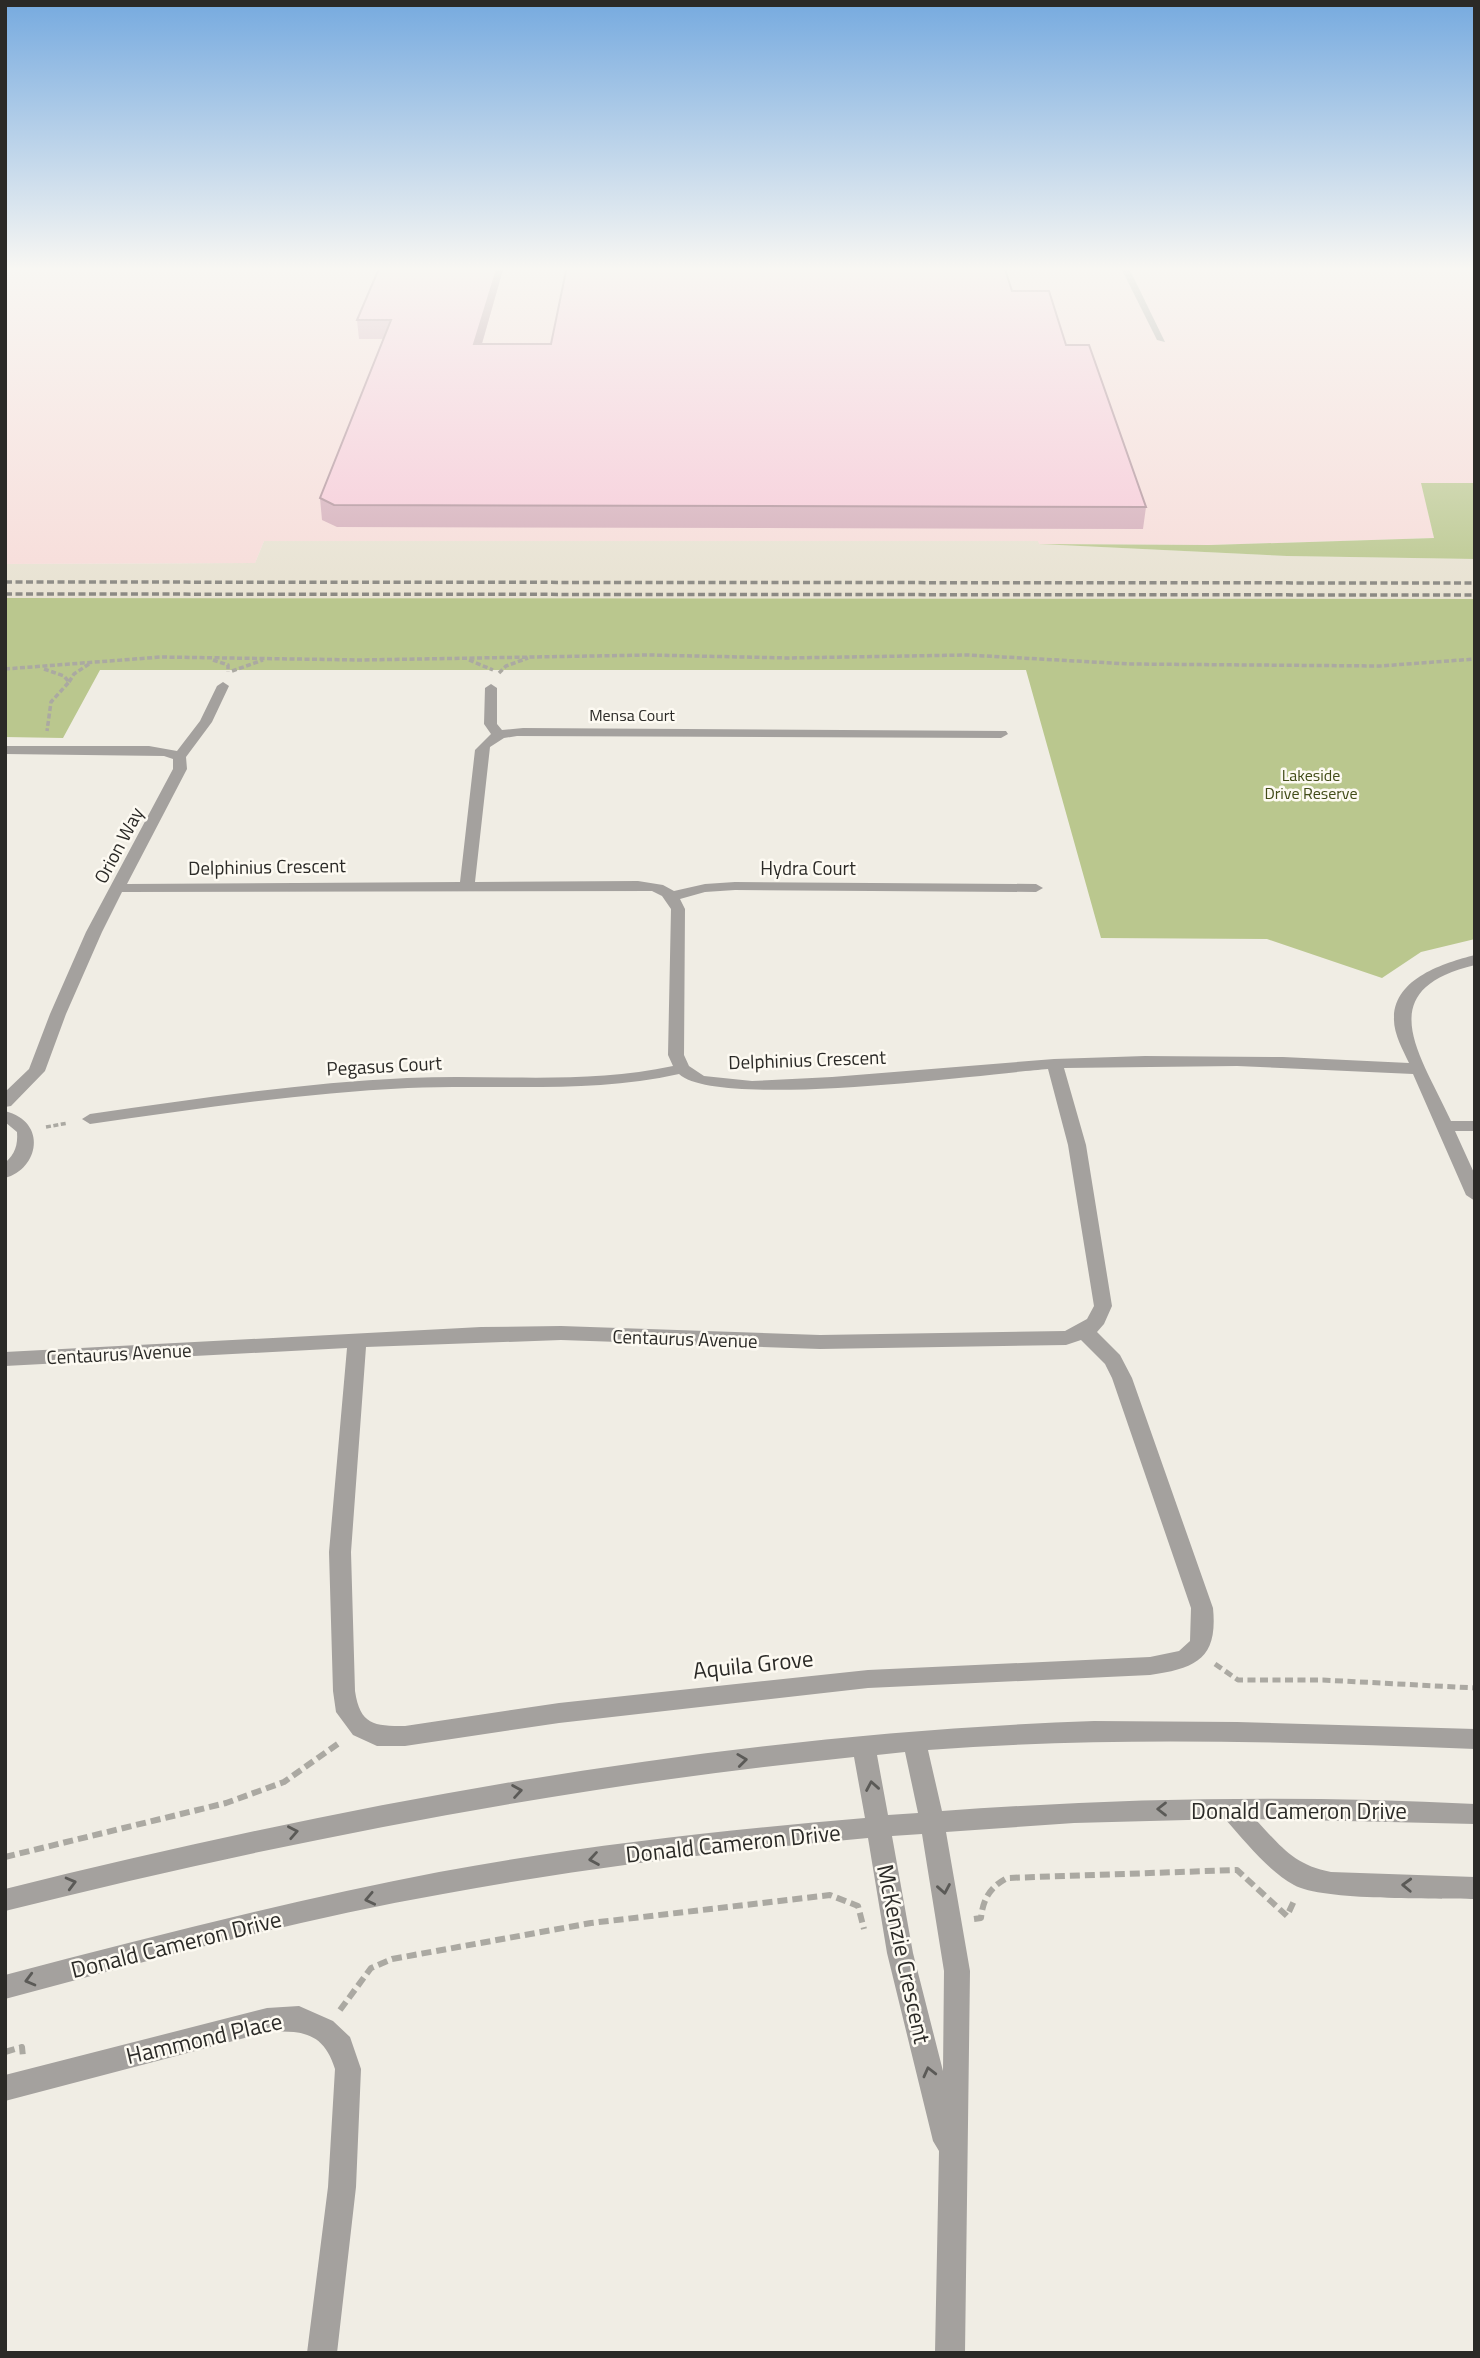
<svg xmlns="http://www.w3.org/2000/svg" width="1480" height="2358" font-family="'Titillium Web',sans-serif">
	<rect width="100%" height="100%" fill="#f0ede4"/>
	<polygon fill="#e8e2d2" points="264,541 1038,541 1040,544 1287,556 1475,559 1475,599 5,598 5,564 255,563"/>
	<polygon fill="#f7dcd9" points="5,266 1475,266 1475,483 1422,483 1434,538 1210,545 1039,544 1038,541 264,541 255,563 5,564"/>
	<g fill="#bac78e">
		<polygon points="1421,483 1475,483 1475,559 1287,556 1039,544 1210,545 1434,538"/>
		<polygon points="5,598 1475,599 1475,939 1421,952 1382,978 1267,939 1101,938 1026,670 100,670 63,738 5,737"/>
	</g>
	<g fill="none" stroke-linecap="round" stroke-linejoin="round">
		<g stroke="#aba9a2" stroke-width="3.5" stroke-dasharray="5 2.5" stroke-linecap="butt">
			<polyline points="213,660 228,665 228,672"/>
			<polyline points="469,660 493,670"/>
			<polyline points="5,669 161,657 362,660 649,655 789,658 968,655 1129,664 1380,666 1475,659"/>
			<polyline points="44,669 64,676 69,682 51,702 47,731"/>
			<polyline points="232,671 263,660"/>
			<polyline points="499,673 506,666 528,658"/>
			<polyline points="69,682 74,674 89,664"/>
			<polyline points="46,1127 68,1123"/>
		</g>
		<polyline stroke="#aba9a2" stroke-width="5" stroke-dasharray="8 4.5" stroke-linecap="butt" points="1215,1664 1238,1680 1323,1680 1475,1688"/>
		<g stroke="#aba9a2" stroke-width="6" stroke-dasharray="10 5" stroke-linecap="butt">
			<polyline points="5,1857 226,1803 284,1782 339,1743"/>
			<path d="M974,1919L981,1918C983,1899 990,1887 1007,1878L1237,1870L1287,1916L1294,1901"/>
			<polyline points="340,2010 371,1968 392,1959 591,1923 830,1895 858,1906 864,1929"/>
			<polyline points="5,2052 22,2047 23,2057"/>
		</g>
		<g fill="#a4a19e" fill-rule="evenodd">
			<polygon points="1120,266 1128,266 1165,342 1157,340"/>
			<path d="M223,682L229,686L212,722L186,757L187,769L127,884L460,882L475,750L491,734L484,724L485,688L491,684L497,688V724L502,730L523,728L1006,731L1008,734L1001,738L517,736L504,738L490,747L475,882L638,881L663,885L674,891L705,884L735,882L1036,884L1043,888L1036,892L735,890L705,892L680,899L685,909L684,1055L689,1066L704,1076L752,1081L832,1077L1054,1059L1145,1056L1283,1057L1409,1063C1403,1050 1393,1033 1394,1017C1395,978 1444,963 1475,955V965C1369,990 1421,1055 1451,1121H1475V1131H1455L1475,1175V1201L1466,1195L1413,1074L1237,1066L1064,1068L1086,1145L1112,1306L1104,1324L1097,1332L1120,1355L1132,1378L1213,1608C1218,1659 1196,1668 1150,1675L868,1688L559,1723L405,1746H377L353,1735L336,1712L333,1691L329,1552L347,1348L5,1366V1352L481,1327L561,1326L820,1335L1065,1331L1087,1319L1094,1306L1068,1145L1048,1069C985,1074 718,1110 679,1074C589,1094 499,1084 408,1088C301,1093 196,1109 90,1124L82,1119L90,1114C195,1099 301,1083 407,1078C496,1074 585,1085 673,1066L668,1055L671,909L662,896L652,891L122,892L102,932L66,1014L45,1071L11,1106L5,1107V1092L29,1069L50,1014L86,932L173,769V759L164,756L5,754V746H149L177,751L200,721L217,686ZM561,1340L820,1349L1066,1345L1081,1340L1105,1364L1112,1378L1191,1608L1190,1641L1179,1651L1150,1657L868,1670L559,1703L405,1726C374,1726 360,1725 355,1691L351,1552L366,1347Z"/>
			<path d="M5,1111C48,1122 39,1169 5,1178V1163C15,1154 18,1145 17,1132L5,1122Z"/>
			<path d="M1094,1721L1237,1722L1475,1729V1749C1292,1742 1111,1736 928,1750L942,1811C1119,1798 1297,1795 1475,1804V1824L1255,1819C1280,1845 1293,1865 1331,1872L1475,1877V1899C1437,1898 1322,1901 1294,1885C1266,1869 1246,1842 1225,1819L1074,1823L946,1832L970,1971L965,2353H935L939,2151L933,2141L887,1953L868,1838C726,1851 583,1868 443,1894C295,1920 150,1960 5,1999V1975C149,1937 293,1900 439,1872C579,1846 722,1830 865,1818L854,1757C567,1786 285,1841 5,1911V1889C362,1800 726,1734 1094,1721ZM905,1752L918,1813L888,1815L877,1755ZM922,1834L944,1971L943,2071L913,1953L892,1836Z"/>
			<path d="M299,2006L333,2021L350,2037L361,2069L356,2187L337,2353H307L328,2187L335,2069C324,2032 301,2030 267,2032L5,2101V2075L267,2008Z"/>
		</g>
		<g stroke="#8b8983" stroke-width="3.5" stroke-dasharray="7 3.5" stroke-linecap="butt">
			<polyline points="5,582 1475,583"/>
			<polyline points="5,594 1475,595"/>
		</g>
	</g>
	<polygon fill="#d4acb9" points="504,266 482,344 551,344 1012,291 1066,345 1146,507 1143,529 337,527 322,520 320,498 383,339 359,339 357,320"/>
	<polygon fill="#ad8c96" points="498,266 504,266 476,364 474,344"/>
	<polygon fill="#f7c8d7" stroke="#ad8c96" stroke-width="2" points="380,266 498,266 474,344 551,344 567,266 1004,266 1012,291 1049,291 1066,345 1089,345 1146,507 334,505 320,498 391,320 357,320"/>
	<defs><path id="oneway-chevron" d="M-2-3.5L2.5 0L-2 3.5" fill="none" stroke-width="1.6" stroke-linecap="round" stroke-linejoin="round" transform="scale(1.75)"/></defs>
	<g stroke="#5b5a57">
		<use href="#oneway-chevron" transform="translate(742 1760) rotate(-7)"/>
		<use href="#oneway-chevron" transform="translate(872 1786) rotate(-100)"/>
		<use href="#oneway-chevron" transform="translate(517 1791) rotate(-9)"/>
		<use href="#oneway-chevron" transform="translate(1162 1809) rotate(180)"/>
		<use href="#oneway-chevron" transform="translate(293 1832) rotate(-11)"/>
		<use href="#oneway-chevron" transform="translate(594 1859) rotate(171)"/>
		<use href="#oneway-chevron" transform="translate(71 1883) rotate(-15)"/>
		<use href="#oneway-chevron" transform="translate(1407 1885) rotate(-178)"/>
		<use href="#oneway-chevron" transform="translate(944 1889) rotate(80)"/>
		<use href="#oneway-chevron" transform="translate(370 1899) rotate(168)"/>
		<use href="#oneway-chevron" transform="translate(30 1980) rotate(165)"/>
		<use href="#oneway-chevron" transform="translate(929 2072) rotate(-104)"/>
	</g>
	<linearGradient id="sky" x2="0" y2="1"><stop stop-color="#76aadf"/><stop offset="0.45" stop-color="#f8f7f3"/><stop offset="1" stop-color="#f8f7f3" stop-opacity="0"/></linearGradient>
	<rect width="1480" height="597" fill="url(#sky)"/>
	<g text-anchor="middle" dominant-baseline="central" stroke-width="5" stroke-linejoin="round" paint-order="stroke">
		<g font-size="16" fill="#2b2a27" stroke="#fdfaf2">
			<text x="632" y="715">Mensa Court</text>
		</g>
		<g font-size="16" fill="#424c18" stroke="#fdfaf2">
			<text x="1311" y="775">Lakeside<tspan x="1311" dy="18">Drive Reserve</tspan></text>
		</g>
		<g font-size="19" fill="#2b2a27" stroke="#fdfaf2">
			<text transform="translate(118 845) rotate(-62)">Orion Way</text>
			<text transform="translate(267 866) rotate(-1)">Delphinius Crescent</text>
			<text x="808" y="867">Hydra Court</text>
			<text transform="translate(807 1059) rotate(-2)">Delphinius Crescent</text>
			<text transform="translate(384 1065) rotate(-3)">Pegasus Court</text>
			<text transform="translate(685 1338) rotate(2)">Centaurus Avenue</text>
			<text transform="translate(119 1353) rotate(-3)">Centaurus Avenue</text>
		</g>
		<g font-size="23" fill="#2b2a27" stroke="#fdfaf2">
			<text transform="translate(753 1664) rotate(-6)">Aquila Grove</text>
			<text x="1299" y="1810">Donald Cameron Drive</text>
			<text transform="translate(733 1843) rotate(-6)">Donald Cameron Drive</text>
			<text transform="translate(176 1944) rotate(-14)">Donald Cameron Drive</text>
			<text transform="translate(904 1954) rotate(78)">McKenzie Crescent</text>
			<text transform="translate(204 2038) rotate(-13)">Hammond Place</text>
		</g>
	</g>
	<rect width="1480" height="2358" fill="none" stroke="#2b2a27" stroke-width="14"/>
</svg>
